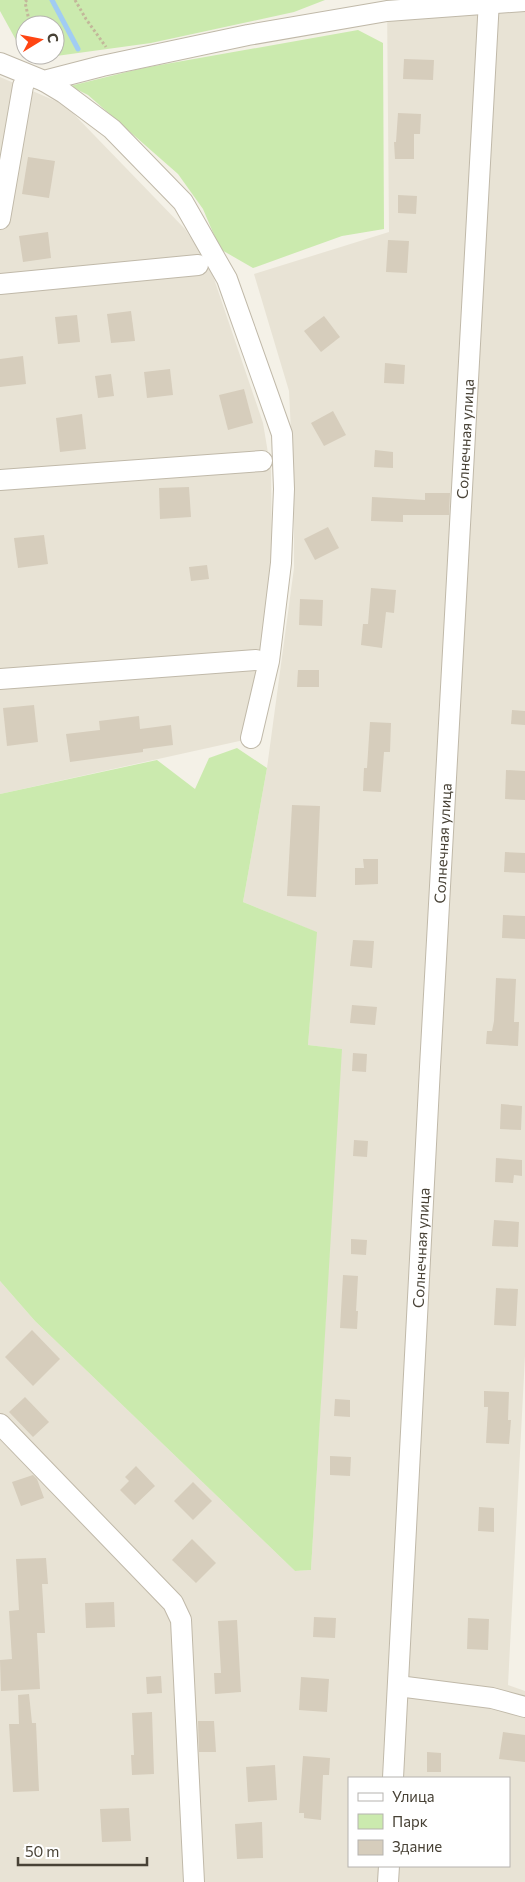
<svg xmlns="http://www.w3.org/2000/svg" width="525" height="1882" font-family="Commissioner,sans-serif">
	<rect width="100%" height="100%" fill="#f4f1e7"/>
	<g fill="#e8e3d5" fill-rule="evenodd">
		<path d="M387,0H525V1356L508,1685L525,1691V1882H0V1281L35,1321L295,1571L311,1570L341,1049L308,1045L316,932L243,902L267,768L294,568V491L289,391L254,274L389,232ZM349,1778H509V1866H349Z"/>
		<polygon points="0,77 65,105 185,229 210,267 263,423 271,471 272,548 264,654 244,740 0,794"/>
	</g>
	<g fill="#cbeaae" fill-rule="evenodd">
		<path d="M0,0H325L294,12L151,43L27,60L0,11ZM25,25H55V55H25Z"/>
		<polygon points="358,30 383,43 384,229 342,236 253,268 220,249 203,209 178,174 88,95 70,86 143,68"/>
		<polygon points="237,748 267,768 243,902 317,932 308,1045 342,1049 311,1570 295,1571 35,1321 0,1281 0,794 157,760 195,789 209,758"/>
	</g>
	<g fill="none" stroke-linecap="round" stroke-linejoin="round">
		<polyline stroke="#a1ccf3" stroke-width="5" points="52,0 78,49"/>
	</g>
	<g fill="#d6cdbc">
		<polygon points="404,59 434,60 433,80 403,79"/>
		<polygon points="398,113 421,114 420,134 414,134 414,159 395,159 394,142 396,142"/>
		<polygon points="28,157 55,161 49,198 22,194"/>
		<polygon points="398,195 417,196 416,214 398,213"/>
		<polygon points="48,232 51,258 23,262 19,236"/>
		<polygon points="388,240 409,241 407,273 386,272"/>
		<polygon points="131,311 135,341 111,343 107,314"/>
		<polygon points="77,315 80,342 58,344 55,317"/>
		<polygon points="324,316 340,337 321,352 304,331"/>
		<polygon points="23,356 26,384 0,387 0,359"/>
		<polygon points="385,363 405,365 404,384 384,383"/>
		<polygon points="170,369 173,395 147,398 144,372"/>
		<polygon points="111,374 114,396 98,398 95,376"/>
		<polygon points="244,389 253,423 228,430 219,395"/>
		<polygon points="333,411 346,435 324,446 311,423"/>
		<polygon points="82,414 86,449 60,452 56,418"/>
		<polygon points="375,450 393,452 393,468 374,467"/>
		<polygon points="189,487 191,517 160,519 159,488"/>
		<polygon points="425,493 450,493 449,515 403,515 403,522 371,521 372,497 425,500"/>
		<polygon points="328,527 339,548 315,560 304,539"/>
		<polygon points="44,535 48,564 18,568 14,538"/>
		<polygon points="207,565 209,579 191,581 189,567"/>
		<polygon points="371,588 396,590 394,613 386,612 382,648 361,645 363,624 368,624"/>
		<polygon points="300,599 323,600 322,626 299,625"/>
		<polygon points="298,670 319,670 319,687 297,687"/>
		<polygon points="34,705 38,742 7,746 3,708"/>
		<polygon points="512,710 525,711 525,725 511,724"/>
		<polygon points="139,716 140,729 171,725 173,745 143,749 143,752 70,762 66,734 100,730 99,721"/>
		<polygon points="370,722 391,723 390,752 384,752 381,792 363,791 364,768 367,768"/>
		<polygon points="506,770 525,771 525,800 505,799"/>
		<polygon points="292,805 320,806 316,897 287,896"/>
		<polygon points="505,852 525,853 525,873 504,872"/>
		<polygon points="363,859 378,859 378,884 355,885 355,868 364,868"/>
		<polygon points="503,915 525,916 525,939 502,938"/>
		<polygon points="353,940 374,941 372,968 350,966"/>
		<polygon points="496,978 516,979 514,1022 519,1022 518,1046 486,1044 487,1031 492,1031 494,1021"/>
		<polygon points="352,1005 377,1007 375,1025 350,1023"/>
		<polygon points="353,1053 367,1054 366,1072 352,1071"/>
		<polygon points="501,1104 522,1106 521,1130 500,1129"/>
		<polygon points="354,1140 368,1141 367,1157 353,1156"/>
		<polygon points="496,1158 522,1160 522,1176 514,1175 513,1183 495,1182"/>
		<polygon points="494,1220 519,1222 518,1247 492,1246"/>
		<polygon points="351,1239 367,1240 366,1255 351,1254"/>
		<polygon points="343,1275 358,1276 356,1311 358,1311 357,1329 340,1328"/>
		<polygon points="496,1288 518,1289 516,1326 494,1325"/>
		<polygon points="32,1330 60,1359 33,1386 5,1357"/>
		<polygon points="484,1391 509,1392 508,1420 511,1420 509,1444 486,1443 488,1407 484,1407"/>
		<polygon points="25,1397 49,1422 33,1437 9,1412"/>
		<polygon points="335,1399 350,1400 350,1417 334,1416"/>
		<polygon points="330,1456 351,1457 350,1476 330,1475"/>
		<polygon points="136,1466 155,1486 135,1505 120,1490 129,1481 125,1477"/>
		<polygon points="33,1475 37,1479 44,1498 21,1506 12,1482"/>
		<polygon points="193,1482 212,1501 193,1520 174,1501"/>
		<polygon points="479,1507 494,1508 494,1532 478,1531"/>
		<polygon points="192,1539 216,1563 196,1583 172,1560"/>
		<polygon points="46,1558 48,1584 42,1584 45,1633 37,1633 40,1689 1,1691 0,1660 12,1659 9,1611 19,1610 16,1559"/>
		<polygon points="114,1602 115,1627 86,1628 85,1603"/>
		<polygon points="314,1617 336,1618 335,1638 313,1637"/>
		<polygon points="468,1618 489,1619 488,1650 467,1649"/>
		<polygon points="237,1620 241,1692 215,1694 214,1673 221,1673 218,1621"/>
		<polygon points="161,1676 162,1693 147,1694 146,1677"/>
		<polygon points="301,1677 329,1679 327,1712 299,1710"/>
		<polygon points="29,1694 32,1723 36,1723 39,1791 13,1792 9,1724 19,1724 18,1695"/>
		<polygon points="152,1712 154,1774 132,1775 131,1755 134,1755 132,1713"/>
		<polygon points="198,1721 214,1721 216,1752 199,1752"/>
		<polygon points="503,1732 525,1735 525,1762 499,1759"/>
		<polygon points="427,1752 441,1753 441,1772 427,1772"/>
		<polygon points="303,1756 330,1758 329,1775 323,1775 321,1820 304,1818 304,1813 299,1813"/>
		<polygon points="275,1765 277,1800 248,1802 246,1767"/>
		<polygon points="129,1808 131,1841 102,1842 100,1809"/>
		<polygon points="262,1822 263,1858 237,1859 235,1824"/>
	</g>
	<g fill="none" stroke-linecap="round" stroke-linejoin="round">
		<g stroke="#c0b9a9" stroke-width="22">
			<g id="minor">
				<polyline points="0,63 44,81 102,66 248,35 387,11 525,1"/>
				<polyline points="44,81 64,93 112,129 183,202 227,279 282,434 284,489 281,563 269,661 251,738"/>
				<polyline points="0,219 23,86 28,75"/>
				<polyline points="0,284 198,265"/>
				<polyline points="0,480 262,461"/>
				<polyline points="0,679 256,660"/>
				<polyline points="0,1424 173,1603 181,1620 194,1882"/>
				<polyline points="398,1686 492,1698 525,1707"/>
				<path id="s1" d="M393,1778L430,1067L489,0"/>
				<polyline points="388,1882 389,1866"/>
			</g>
		</g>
		<g stroke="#c2b79a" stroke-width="3" stroke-dasharray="2.5 2.5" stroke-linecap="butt">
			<polyline points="27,0 25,2 30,25"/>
			<polyline points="75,0 86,19 106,47"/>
		</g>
		<use href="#minor" stroke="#fff" stroke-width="20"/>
	</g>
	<g text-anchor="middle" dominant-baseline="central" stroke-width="4" stroke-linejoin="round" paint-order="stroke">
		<g font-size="15" fill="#484236" stroke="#fff">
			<text stroke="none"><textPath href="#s1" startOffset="1341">Солнечная улица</textPath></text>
			<text stroke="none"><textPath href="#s1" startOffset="936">Солнечная улица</textPath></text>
			<text stroke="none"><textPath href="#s1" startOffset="531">Солнечная улица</textPath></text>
		</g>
	</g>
	<rect x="348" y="1777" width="162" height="90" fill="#ffffff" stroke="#b6b3af"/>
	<rect x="358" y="1793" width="25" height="8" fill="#ffffff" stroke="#b6b3af"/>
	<text x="392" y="1802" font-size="15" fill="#484236">Улица</text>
	<rect x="358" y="1814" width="25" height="15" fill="#cbeaae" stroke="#b6b3af"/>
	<text x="392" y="1827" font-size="15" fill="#484236">Парк</text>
	<rect x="358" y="1840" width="25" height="15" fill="#d6cdbc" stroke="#b6b3af"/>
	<text x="392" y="1852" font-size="15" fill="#484236">Здание</text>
	<g transform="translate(40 40) rotate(80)"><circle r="24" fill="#ffffff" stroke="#b6b3af"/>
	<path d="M0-4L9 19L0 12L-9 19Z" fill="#ff4513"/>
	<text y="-8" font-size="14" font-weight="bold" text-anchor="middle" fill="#484236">С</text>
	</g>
	<path d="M18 1857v8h129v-8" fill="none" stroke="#484236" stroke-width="2.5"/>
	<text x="25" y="1857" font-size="15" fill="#484236" stroke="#ffffff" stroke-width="4" paint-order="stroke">50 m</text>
</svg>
